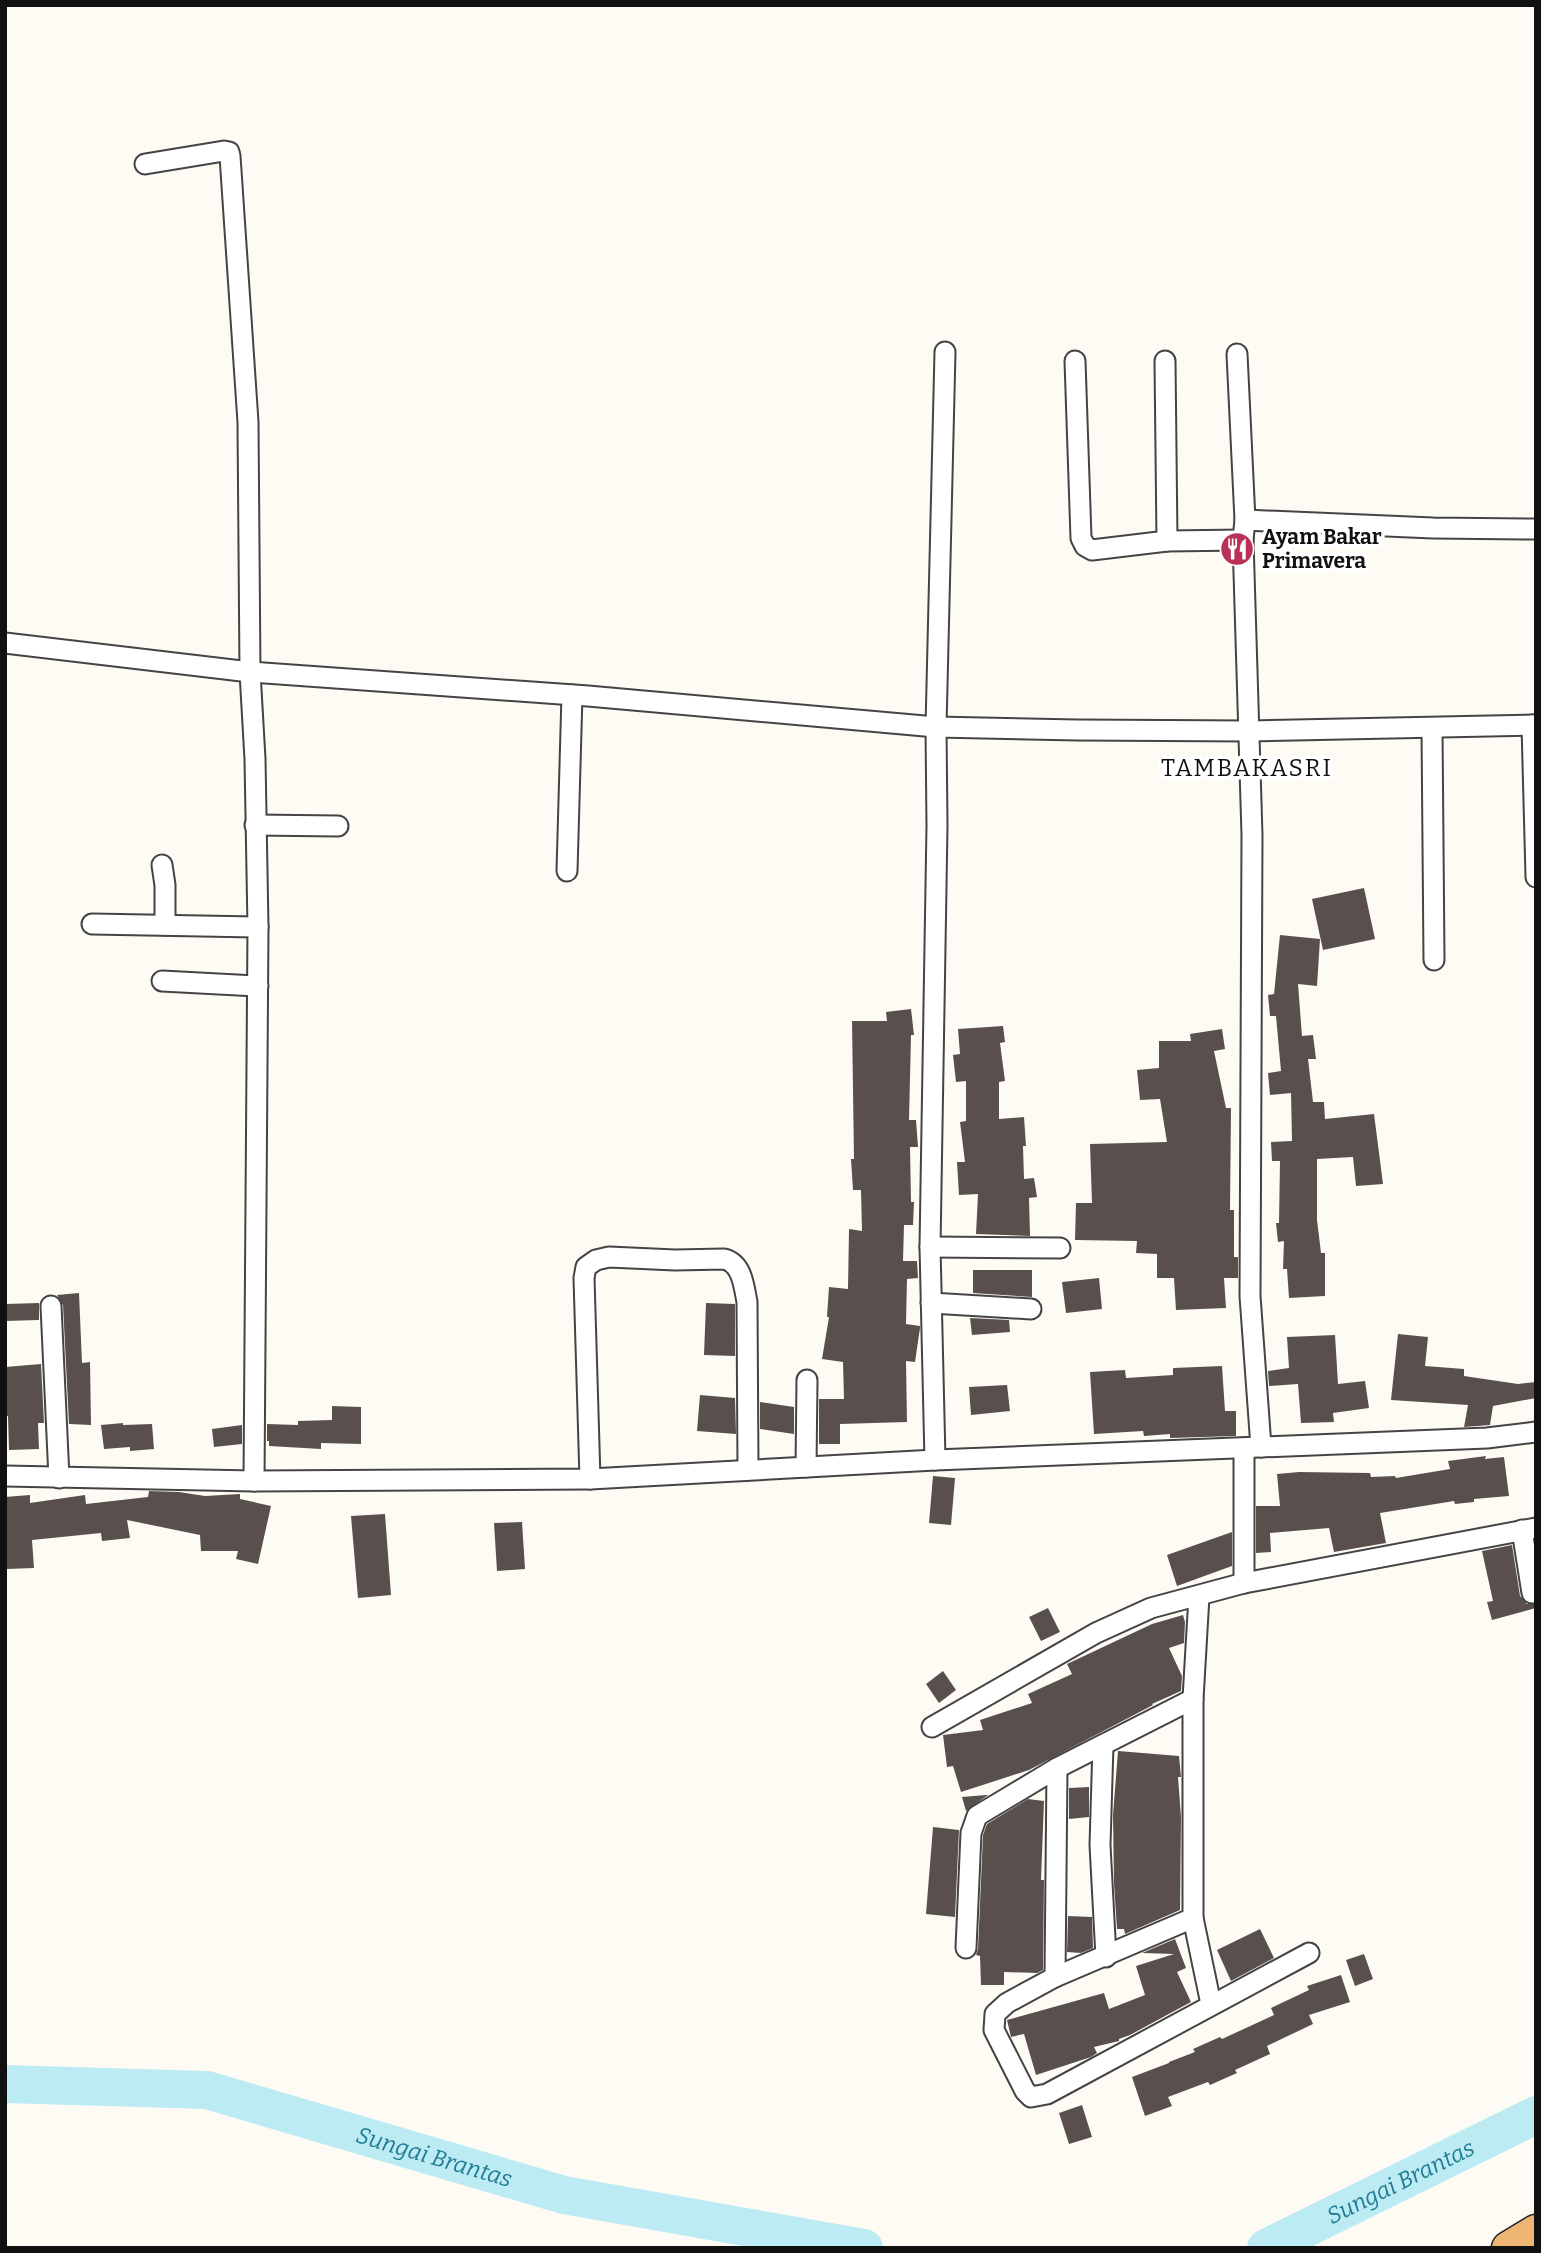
<svg xmlns="http://www.w3.org/2000/svg" width="1541" height="2253" font-family="Bitter,serif">
	<rect width="100%" height="100%" fill="#fefbf5"/>
	<g fill="none" stroke-linecap="round" stroke-linejoin="round">
		<g stroke="#bdebf3" stroke-width="38">
			<path id="s1" d="M5,2084L207,2090L564,2195L864,2248"/>
			<path id="s2" d="M1266,2248L1536,2115"/>
		</g>
	</g>
	<g fill="#59504e">
		<polygon points="1364,888 1375,939 1323,950 1312,899"/>
		<polygon points="1280,935 1320,939 1317,986 1298,984 1302,1036 1313,1035 1316,1059 1308,1059 1313,1102 1324,1102 1325,1119 1374,1114 1383,1184 1356,1186 1353,1157 1317,1159 1317,1220 1321,1253 1325,1253 1325,1296 1289,1298 1287,1269 1283,1269 1284,1241 1278,1242 1276,1223 1279,1223 1280,1161 1272,1161 1271,1142 1292,1141 1291,1093 1270,1095 1268,1073 1281,1071 1276,1016 1270,1016 1268,995 1274,994"/>
		<polygon points="911,1009 914,1035 911,1035 909,1120 916,1120 918,1147 910,1147 911,1202 914,1202 913,1225 904,1225 903,1261 917,1261 918,1278 907,1279 906,1324 920,1326 920,1328 915,1362 906,1361 907,1422 840,1424 840,1444 819,1444 819,1399 844,1399 843,1362 822,1359 829,1317 827,1317 829,1287 848,1289 849,1229 862,1231 861,1190 853,1190 851,1159 854,1159 852,1021 887,1021 886,1012"/>
		<polygon points="1003,1026 1005,1042 1000,1043 1005,1081 999,1082 999,1119 1024,1117 1026,1146 1023,1146 1024,1179 1034,1178 1037,1197 1029,1198 1030,1236 976,1234 978,1194 959,1195 957,1162 965,1162 960,1122 966,1121 966,1081 956,1082 953,1055 960,1054 958,1029"/>
		<polygon points="1222,1029 1225,1049 1214,1051 1226,1108 1231,1108 1230,1210 1234,1210 1234,1257 1238,1257 1238,1278 1224,1278 1226,1308 1176,1310 1174,1278 1157,1278 1157,1254 1136,1253 1137,1241 1075,1240 1076,1203 1092,1203 1090,1144 1167,1142 1160,1099 1140,1100 1137,1070 1159,1068 1159,1041 1191,1041 1190,1034"/>
		<polygon points="973,1270 1032,1270 1032,1297 973,1293"/>
		<polygon points="1099,1278 1102,1309 1066,1313 1062,1282"/>
		<polygon points="79,1293 82,1363 90,1362 91,1425 69,1424 63,1305 57,1295"/>
		<polygon points="39,1303 39,1320 5,1321 5,1304"/>
		<polygon points="706,1303 735,1304 735,1356 704,1355"/>
		<polygon points="970,1318 1009,1320 1010,1332 972,1335"/>
		<polygon points="1398,1334 1428,1337 1425,1366 1464,1369 1464,1376 1518,1384 1536,1382 1536,1398 1493,1406 1490,1425 1464,1427 1468,1405 1391,1400"/>
		<polygon points="1335,1335 1338,1384 1365,1381 1369,1408 1333,1413 1334,1422 1301,1423 1298,1384 1269,1386 1268,1371 1289,1368 1287,1337"/>
		<polygon points="41,1364 44,1423 38,1423 39,1449 9,1450 8,1416 5,1416 5,1367"/>
		<polygon points="1222,1366 1225,1411 1236,1411 1236,1436 1170,1438 1170,1434 1144,1436 1143,1431 1094,1434 1090,1372 1125,1370 1126,1378 1173,1375 1173,1368"/>
		<polygon points="1007,1385 1010,1411 971,1415 969,1387"/>
		<polygon points="700,1395 735,1398 736,1434 697,1431"/>
		<polygon points="760,1402 794,1407 794,1434 760,1429"/>
		<polygon points="332,1406 361,1407 361,1444 321,1443 321,1449 269,1446 269,1441 267,1441 267,1424 298,1425 298,1421 332,1420"/>
		<polygon points="123,1423 123,1425 152,1424 154,1449 130,1451 130,1447 104,1449 101,1425"/>
		<polygon points="242,1425 242,1444 214,1447 212,1429"/>
		<polygon points="1486,1456 1485,1459 1504,1457 1509,1496 1474,1499 1474,1502 1455,1504 1454,1501 1380,1513 1386,1543 1334,1552 1329,1528 1270,1533 1271,1552 1256,1553 1256,1506 1280,1506 1277,1474 1299,1472 1370,1473 1371,1477 1395,1476 1396,1478 1450,1469 1448,1461"/>
		<polygon points="933,1476 955,1478 951,1525 929,1523"/>
		<polygon points="149,1491 179,1492 205,1496 240,1494 240,1499 271,1506 258,1564 236,1559 238,1551 201,1551 200,1535 127,1520 130,1538 102,1541 101,1533 32,1540 34,1568 7,1569 5,1497 30,1495 30,1503 85,1495 86,1504 148,1497"/>
		<polygon points="385,1514 391,1595 358,1598 351,1516"/>
		<polygon points="522,1522 525,1569 497,1571 494,1523"/>
		<polygon points="1232,1532 1232,1566 1177,1586 1167,1555"/>
		<polygon points="1512,1545 1520,1596 1527,1604 1536,1604 1536,1608 1492,1620 1487,1602 1493,1601 1482,1551"/>
		<polygon points="1048,1608 1060,1632 1041,1641 1029,1617"/>
		<polygon points="1183,1615 1185,1622 1184,1643 1169,1648 1182,1676 1181,1691 1152,1704 1153,1705 1029,1770 961,1792 953,1766 947,1767 943,1735 983,1730 980,1720 1032,1703 1028,1694 1072,1674 1067,1664 1152,1624"/>
		<polygon points="943,1671 956,1690 939,1703 926,1684"/>
		<polygon points="1118,1751 1179,1756 1181,1777 1178,1777 1181,1817 1180,1910 1125,1934 1124,1929 1117,1929 1114,1884 1113,1815"/>
		<polygon points="1089,1787 1089,1817 1069,1819 1069,1788"/>
		<polygon points="986,1795 988,1795 966,1811 962,1797"/>
		<polygon points="1028,1799 1044,1801 1041,1880 1044,1880 1043,1970 1037,1973 1004,1972 1004,1985 981,1985 980,1956 976,1955 978,1949 983,1835 987,1824"/>
		<polygon points="933,1827 959,1830 955,1917 926,1914"/>
		<polygon points="1068,1916 1092,1917 1093,1948 1081,1953 1067,1952"/>
		<polygon points="1260,1929 1274,1958 1231,1981 1217,1950"/>
		<polygon points="1175,1939 1186,1968 1177,1972 1191,2002 1130,2035 1119,2039 1119,2041 1094,2047 1097,2053 1091,2057 1036,2075 1024,2034 1011,2037 1007,2020 1104,1993 1109,2009 1145,1995 1136,1966 1174,1954 1142,1953"/>
		<polygon points="1364,1954 1373,1979 1355,1986 1346,1960"/>
		<polygon points="1341,1975 1350,2002 1309,2015 1313,2024 1267,2046 1270,2054 1235,2070 1237,2073 1210,2085 1208,2082 1168,2097 1172,2106 1145,2116 1132,2077 1169,2063 1169,2062 1195,2052 1193,2049 1220,2037 1222,2039 1274,2015 1271,2008 1309,1990 1307,1986"/>
		<polygon points="1082,2105 1092,2137 1069,2144 1059,2113"/>
	</g>
	<g fill="none" stroke-linecap="round" stroke-linejoin="round">
		<g stroke="#444" stroke-width="23">
			<g id="minor">
				<polyline points="145,164 224,151 229,152 230,156 248,422 250,672 255,759 258,927 254,1481"/>
				<polyline points="1237,354 1245,520 1243,540 1252,835 1250,1296 1261,1447"/>
				<polyline points="1075,361 1081,538 1085,546 1092,550 1167,541 1243,540"/>
				<polyline points="1165,361 1167,541"/>
				<polyline points="1245,520 1433,528 1536,529"/>
				<polyline points="5,643 250,672 588,696 936,727 1077,730 1250,731 1536,725"/>
				<polyline points="1532,725 1536,877"/>
				<polyline points="1432,728 1434,960"/>
				<polyline points="255,825 338,826"/>
				<polyline points="162,865 165,885 165,925"/>
				<polyline points="567,871 572,695"/>
				<polyline points="92,924 258,927"/>
				<polyline points="162,981 258,986"/>
				<polyline points="930,1247 1060,1248"/>
				<polyline points="931,1303 1031,1309"/>
				<polyline points="51,1306 59,1478"/>
				<polyline points="935,1460 930,1247 937,826 936,727 945,352"/>
				<polyline points="806,1467 807,1380"/>
				<polyline points="5,1476 254,1481 590,1479 935,1460 1487,1438 1536,1432"/>
				<path d="M590,1479L584,1278L586,1267L596,1260L609,1257L675,1260L724,1259C742,1263 744,1286 747,1302L748,1470"/>
				<polyline points="1522,1530 1532,1593"/>
				<polyline points="1244,1583 1244,1448"/>
				<polyline points="1199,1596 1193,1699 1193,1918 1211,2004"/>
				<polyline points="932,1727 1096,1633 1151,1608 1244,1583 1536,1528"/>
				<polyline points="1103,1745 1100,1845 1106,1957"/>
				<polyline points="1193,1918 1055,1977 1007,2003 995,2014 994,2030 1025,2091 1031,2097 1047,2094 1309,1953"/>
				<polyline points="966,1948 971,1833 977,1816 1057,1768 1193,1699"/>
				<polyline points="1055,1977 1057,1768"/>
			</g>
		</g>
		<g stroke="#222" stroke-width="35">
			<polyline id="primary" points="1508,2248 1536,2231"/>
		</g>
		<use href="#minor" stroke="#fff" stroke-width="19"/>
		<use href="#primary" stroke="#efb574" stroke-width="32"/>
	</g>
	<defs>
		<g id="restaurant-disc" transform="scale(1.75)"><circle r="9.5" fill="#b93157" stroke="#fff"/><path d="M-5-6h1v4h1v-4h1v4h1v-4h1v5L-1.5 .5V6h-2V.5L-5-1ZM5-6V6H3V1.5H1.5Q1.5-4 5-6Z" fill="#fff"/></g>
	</defs>
	<g fill-rule="evenodd">
		<use href="#restaurant-disc" x="1237" y="549"/>
	</g>
	<g text-anchor="middle" dominant-baseline="central" stroke-width="7" stroke-linejoin="round" paint-order="stroke">
		<g font-size="21" font-weight="bold" fill="#111" stroke="#fff" text-anchor="start">
			<text x="1262" y="537">Ayam Bakar<tspan x="1262" dy="24">Primavera</tspan></text>
		</g>
		<g font-size="23" font-style="italic" fill="#207d95" stroke="#fff">
			<text stroke="none"><textPath href="#s1" startOffset="439">Sungai Brantas</textPath></text>
			<text stroke="none"><textPath href="#s2" startOffset="150">Sungai Brantas</textPath></text>
		</g>
		<g font-size="24" letter-spacing="2" fill="#111" stroke="#fff">
			<text x="1247" y="768">TAMBAKASRI</text>
		</g>
	</g>
	<rect width="1541" height="2253" fill="none" stroke="#111111" stroke-width="14"/>
</svg>
